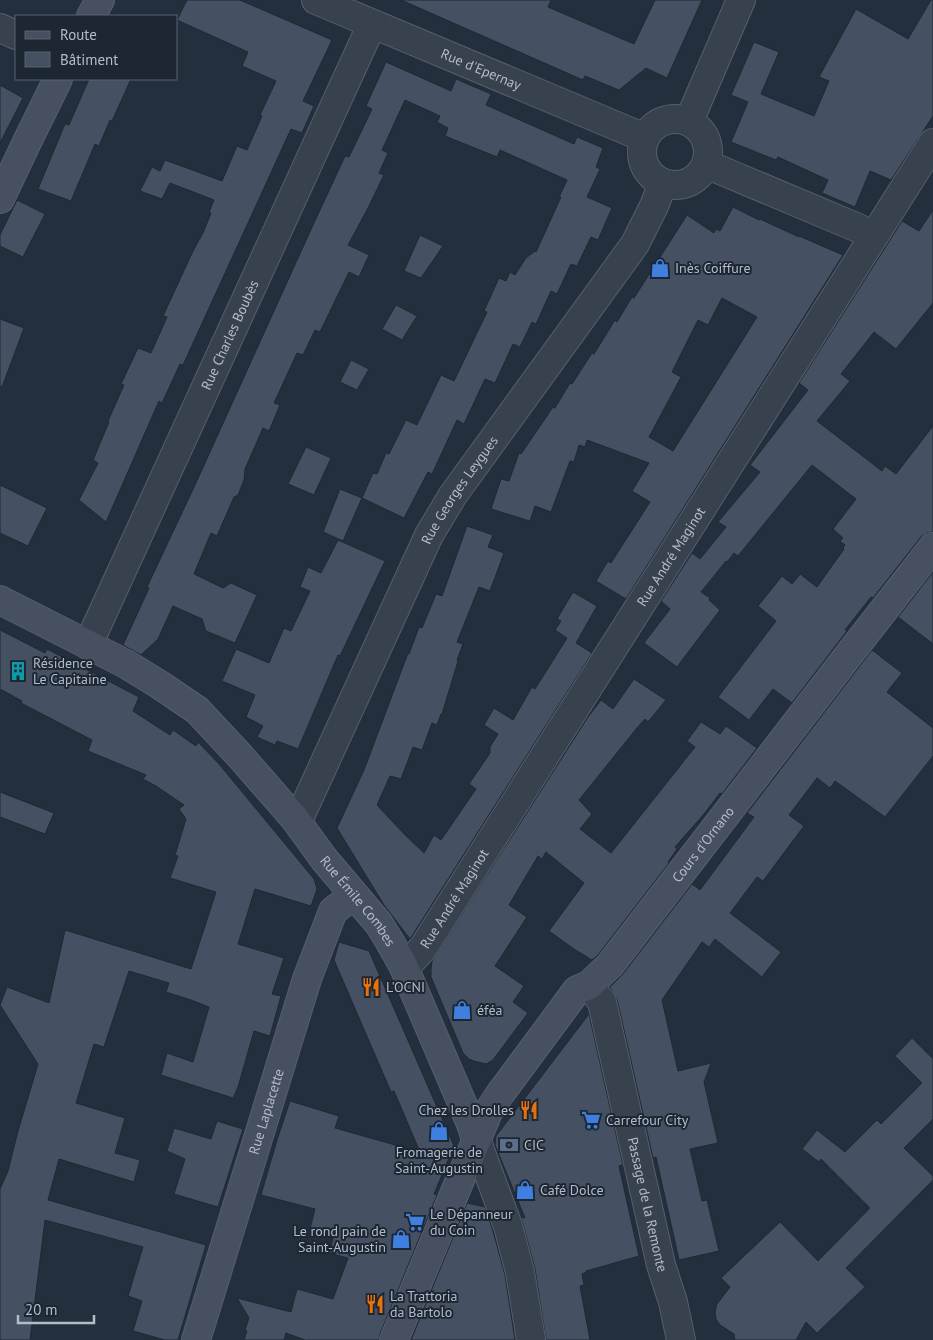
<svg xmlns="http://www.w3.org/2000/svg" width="933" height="1340" font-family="'PT Sans',sans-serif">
	<rect width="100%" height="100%" fill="#242f3e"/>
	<g fill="#455162" stroke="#1f2835" fill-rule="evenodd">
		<polygon points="187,0 240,0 332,40 303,101 314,106 302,133 291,129 183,365 180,364 162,403 159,401 106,522 79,500 98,463 93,460 109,422 108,421 124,385 121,384 138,348 151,353 167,317 163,316 193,251 203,233 211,213 209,212 214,200 170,183 162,199 140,191 152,167 160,171 165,160 222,181 237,146 247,150 262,116 260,115 276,81 242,66 248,52 177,20"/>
		<polygon points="401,0 551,0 548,7 634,44 655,0 702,0 667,78 646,68 619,90 585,76 583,80"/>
		<polygon points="931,0 933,0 933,116 891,180 870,171 855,207 822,193 828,180 778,157 776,160 731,142 748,102 731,95 754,42 779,52 761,94 814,116 829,81 819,77 856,9 908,39"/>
		<polygon points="386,62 451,91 456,79 491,94 486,105 574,144 577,137 603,148 596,167 600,169 587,197 612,208 598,240 591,237 577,266 571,264 557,294 551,291 536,324 532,322 520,347 513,344 495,383 485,379 464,424 457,420 432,474 428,472 404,518 362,498 373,473 377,474 386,453 389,454 406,420 417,425 441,375 454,381 487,312 484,311 499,278 506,281 510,272 515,275 526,258 535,251 536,252 561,197 559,197 567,180 500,150 497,157 445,136 448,128 437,122 440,116 405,100 382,150 388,153 379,173 384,175 367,210 348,245 369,255 359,277 349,272 320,332 315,330 303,355 297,353 274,403 280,405 269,431 263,428 245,469 244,480 238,495 234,497 217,536 211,533 194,574 223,588 231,583 257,595 235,643 206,631 202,619 173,606 158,639 141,655 123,645 149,588 147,587 195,485 308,236 345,156 349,157 372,109 366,106"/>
		<polygon points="89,79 131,79 112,121 110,120 99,146 95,144 71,201 38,189 65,124 69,125"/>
		<polygon points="0,85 23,98 0,143"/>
		<polygon points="17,200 45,214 23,257 0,246 0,235"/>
		<path d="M733,207L759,220L760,219L799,237V236L843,255L626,599L596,581L608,561L611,563L650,502L632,491L649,463L587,440L585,447L579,445L574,462L570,461L551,512L535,506L530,521L491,509L501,479L509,481L519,453L521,454L553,407L555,408L570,383L572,384L592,353L594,354L615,320L617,322L632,297L634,298L687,215L714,233L716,229L720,231ZM722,298L757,317L673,451L649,437L681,377L672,372L698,320L708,325Z"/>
		<polygon points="933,210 933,303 896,349 874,332 841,374 850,381 817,421 882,471 885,466 896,474 933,426 933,532 927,533 921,537 873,598 871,597 845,630 847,631 792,703 773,689 749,720 718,697 776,621 758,606 782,576 792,584 800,574 817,587 844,549 843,548 845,545 840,541 843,538 833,529 856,499 812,465 738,556 734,553 727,562 726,561 701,592 710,598 709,600 720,610 677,667 644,643 670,609 661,601 692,553 700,559 726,527 718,522 760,472 750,465 808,390 799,383 902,221 919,231"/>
		<polygon points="420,235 443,246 421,278 404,271"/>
		<polygon points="396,305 417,316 402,340 382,329"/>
		<polygon points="0,319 24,328 2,387 0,386"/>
		<polygon points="351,360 369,369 357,390 340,382"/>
		<polygon points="306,447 331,458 314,495 288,484"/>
		<polygon points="0,485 47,508 28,546 0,533"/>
		<polygon points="340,489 362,498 343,541 323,532"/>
		<polygon points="467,526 493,535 488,547 504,553 490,591 479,587 457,642 463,644 457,660 458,661 442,714 441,714 437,725 432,723 422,750 413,747 401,779 390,776 377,805 404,834 424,853 434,835 441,840 476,789 469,784 490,753 490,747 498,734 484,725 494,708 513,720 532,687 535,689 567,638 555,630 561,621 557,619 573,592 597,606 576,643 592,653 410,939 384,905 337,828 364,770 408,653 409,654 419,627 422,628 436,594 442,596"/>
		<polygon points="338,540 385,561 340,656 338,655 298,749 277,741 275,745 257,737 263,726 246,717 255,695 222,681 236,649 269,663 284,628 291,631 310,591 300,587 308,567 321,573"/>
		<polygon points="933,572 933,644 898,617"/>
		<polygon points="0,630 45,653 47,649 139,697 133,711 170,735 173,730 196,746 198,742 219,764 314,879 317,889 311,906 255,889 238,944 284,958 272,994 281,996 270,1036 254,1031 238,1087 233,1098 161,1075 167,1053 193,1062 209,1007 191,1000 166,992 169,983 129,971 104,1047 94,1044 76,1103 125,1118 115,1153 140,1160 134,1182 59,1159 48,1200 206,1245 178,1340 165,1340 133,1331 142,1301 128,1296 143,1247 45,1220 30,1340 0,1340 0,1189 8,1171 18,1131 38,1064 0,1005 7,987 49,1003 65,930 191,969 216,892 170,878 178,856 175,855 186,819 179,809 184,805 156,786 143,779 146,775 88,751 92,740 21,703 22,701 0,689"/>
		<polygon points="872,650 902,673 887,692 933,728 933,756 885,817 835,781 830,788 817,778 789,815 804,826 763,881 757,877 730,913 781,952 762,977 715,939 709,947 702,942 662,1000 678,1071 711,1063 704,1082 718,1143 690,1149 702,1201 707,1200 719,1251 679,1260 656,1157 653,1158 617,999 610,987 622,975 692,884 700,890 754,817 747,813"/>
		<polygon points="634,679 666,700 648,722 645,719 637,728 579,800 592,814 580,829 611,853 695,747 687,741 701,722 720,734 726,726 757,748 722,794 720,793 704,814 675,847 677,849 668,862 669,863 598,955 592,960 574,949 549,931 584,883 546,852 542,859 538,856 509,905 527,917 495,966 524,986 513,1002 528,1013 493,1060 486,1064 474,1061 469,1059 463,1053 431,977 431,969 432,961 588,717 601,700 613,709"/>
		<polygon points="0,792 54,813 45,834 0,817"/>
		<polygon points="339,942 369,951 454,1146 434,1194 437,1195 380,1334 379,1340 305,1340 286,1333 284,1340 244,1340 247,1331 245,1330 249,1318 237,1298 291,1312 297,1289 333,1299 348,1258 329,1253 334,1235 310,1229 315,1209 261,1195 277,1140 290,1101 339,1116 335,1128 420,1152 394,1091 391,1092 334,960"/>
		<polygon points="589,1014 623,1165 619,1166 639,1256 586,1271 586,1272 582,1274 584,1285 580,1286 590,1340 546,1340 535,1269 521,1217 525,1218 495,1145 496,1136"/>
		<polygon points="912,1038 933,1059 933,1119 904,1148 933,1176 933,1180 846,1268 865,1287 817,1333 806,1322 796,1340 735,1340 734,1334 720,1325 716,1319 715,1312 717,1304 730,1287 721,1278 780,1222 818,1261 870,1208 821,1159 819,1162 802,1149 817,1130 845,1152 877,1120 881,1124 922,1083 895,1056"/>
		<polygon points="217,1121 243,1129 218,1207 174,1194 185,1159 167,1151 174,1128 211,1139"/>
		<polygon points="467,1203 485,1207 493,1231 505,1275 515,1340 411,1340"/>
	</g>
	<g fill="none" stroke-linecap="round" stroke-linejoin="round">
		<g stroke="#565f6c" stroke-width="30">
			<g id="street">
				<path id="s1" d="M316,0L645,138"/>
				<polyline points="0,28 16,35"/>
				<circle cx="675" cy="152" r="33"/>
				<polyline points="689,121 741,0"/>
				<polyline points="706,164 858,228 873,237"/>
				<path id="s2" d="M88,645L98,623L372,24"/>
				<path id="s3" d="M295,819L302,812L429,535L453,495L635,244L654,206L663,183"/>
				<path id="s4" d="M403,965L411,961L423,948L933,143"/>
				<path id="s5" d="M589,985L602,1002L661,1265L673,1302L681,1340"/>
				<polyline points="476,1139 508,1226 520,1272 531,1340"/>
			</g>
		</g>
		<g stroke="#565f6c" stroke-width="30">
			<g id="secondary">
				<polyline points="91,16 100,0"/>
				<polyline points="0,199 26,144 58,79"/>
				<path id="s6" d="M0,600L126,664L160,685L197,710L240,756L295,819L324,859L379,924L390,942L403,965L471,1124L476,1139"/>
				<path id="s7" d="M196,1340L307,979L333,911L354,895"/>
				<path id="s8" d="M394,1340L488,1112L500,1094L577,990L589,985L610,965L851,652L933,547"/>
			</g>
		</g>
		<use href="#street" stroke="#38414e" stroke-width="28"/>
		<use href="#secondary" stroke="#465061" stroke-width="28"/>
	</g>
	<defs>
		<g id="shop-bare" transform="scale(1.5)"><path d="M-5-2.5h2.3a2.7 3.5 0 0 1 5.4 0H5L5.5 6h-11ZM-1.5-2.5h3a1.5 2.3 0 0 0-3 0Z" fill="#3f7fe0" stroke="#1d2633" stroke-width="2.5" paint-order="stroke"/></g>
		<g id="building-bare" transform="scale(1.5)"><path d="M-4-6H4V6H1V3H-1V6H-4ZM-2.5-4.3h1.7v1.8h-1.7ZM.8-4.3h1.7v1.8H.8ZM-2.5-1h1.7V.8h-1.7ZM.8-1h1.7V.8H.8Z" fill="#0f9aa8" stroke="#1d2633" stroke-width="2.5" paint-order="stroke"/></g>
		<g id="restaurant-bare" transform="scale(1.5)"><path d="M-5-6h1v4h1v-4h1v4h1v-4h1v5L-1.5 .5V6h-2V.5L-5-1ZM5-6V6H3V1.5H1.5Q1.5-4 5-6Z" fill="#e8710a" stroke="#1d2633" stroke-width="2.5" paint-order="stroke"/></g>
		<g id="supermarket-bare" transform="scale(1.5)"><path d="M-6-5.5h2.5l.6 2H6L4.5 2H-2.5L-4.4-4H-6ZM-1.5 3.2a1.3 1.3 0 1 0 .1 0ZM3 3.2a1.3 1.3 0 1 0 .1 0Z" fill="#3f7fe0" stroke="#1d2633" stroke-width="2.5" paint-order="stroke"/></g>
		<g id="bank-bare" transform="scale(1.5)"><path d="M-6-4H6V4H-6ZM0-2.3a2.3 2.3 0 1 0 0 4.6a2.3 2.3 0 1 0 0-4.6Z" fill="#5c6f8a" stroke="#1d2633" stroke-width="2.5" paint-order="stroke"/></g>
	</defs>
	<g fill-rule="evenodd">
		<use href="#shop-bare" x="660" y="268"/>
		<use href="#building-bare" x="18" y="671"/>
		<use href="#restaurant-bare" x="371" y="987"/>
		<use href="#shop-bare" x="462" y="1010"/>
		<use href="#restaurant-bare" x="529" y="1110"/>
		<use href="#supermarket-bare" x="591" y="1120"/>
		<use href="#shop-bare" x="439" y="1131"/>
		<use href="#bank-bare" x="509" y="1145"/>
		<use href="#shop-bare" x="525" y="1190"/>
		<use href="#supermarket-bare" x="415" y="1222"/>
		<use href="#shop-bare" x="401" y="1239"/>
		<use href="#restaurant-bare" x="375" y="1304"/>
	</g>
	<g text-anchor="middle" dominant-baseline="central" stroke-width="4" stroke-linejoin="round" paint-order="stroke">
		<g font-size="14" fill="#b4bcc9" stroke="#1d2633">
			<text stroke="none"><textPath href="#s1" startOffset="179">Rue d'Epernay</textPath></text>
			<text stroke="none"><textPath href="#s2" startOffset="341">Rue Charles Boubès</textPath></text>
			<text stroke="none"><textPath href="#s3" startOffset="369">Rue Georges Leygues</textPath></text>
			<text stroke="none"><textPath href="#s4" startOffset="490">Rue André Maginot</textPath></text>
			<text stroke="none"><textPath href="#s8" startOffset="592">Cours d'Ornano</textPath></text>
			<text stroke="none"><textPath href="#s4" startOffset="85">Rue André Maginot</textPath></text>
			<text stroke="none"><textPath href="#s6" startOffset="476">Rue Émile Combes</textPath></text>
			<text stroke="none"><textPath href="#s7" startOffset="239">Rue Laplacette</textPath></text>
			<text stroke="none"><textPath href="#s5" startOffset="229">Passage de la Remonte</textPath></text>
		</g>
		<g font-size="14" fill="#b4bcc9" stroke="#1d2633" text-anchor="start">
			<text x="675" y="268">Inès Coiffure</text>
			<text x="33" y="663">Résidence<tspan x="33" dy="16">Le Capitaine</tspan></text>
			<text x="386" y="987">L'OCNI</text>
			<text x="477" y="1010">éféa</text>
			<text x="514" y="1110" text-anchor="end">Chez les Drolles</text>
			<text x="606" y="1120">Carrefour City</text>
			<text x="524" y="1145">CIC</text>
			<text x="439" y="1152" text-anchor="middle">Fromagerie de<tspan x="439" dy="16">Saint-Augustin</tspan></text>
			<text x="540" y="1190">Café Dolce</text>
			<text x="430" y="1214">Le Dépanneur<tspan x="430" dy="16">du Coin</tspan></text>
			<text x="386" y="1231" text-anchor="end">Le rond pain de<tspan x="386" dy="16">Saint-Augustin</tspan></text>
			<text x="390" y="1296">La Trattoria<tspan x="390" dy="16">da Bartolo</tspan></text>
		</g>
	</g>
	<rect x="15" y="15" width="162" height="65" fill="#1d2633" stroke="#59626f"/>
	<rect x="25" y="31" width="25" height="8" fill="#465061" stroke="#59626f"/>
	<text x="60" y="40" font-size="15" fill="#b4bcc9">Route</text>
	<rect x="25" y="52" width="25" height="15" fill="#455162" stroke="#59626f"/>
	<text x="60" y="65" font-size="15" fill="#b4bcc9">Bâtiment</text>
	<path d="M18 1315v8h76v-8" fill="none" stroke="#b4bcc9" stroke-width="2.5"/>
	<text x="25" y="1315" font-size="15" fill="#b4bcc9" stroke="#1d2633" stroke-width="4" paint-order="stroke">20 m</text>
</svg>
